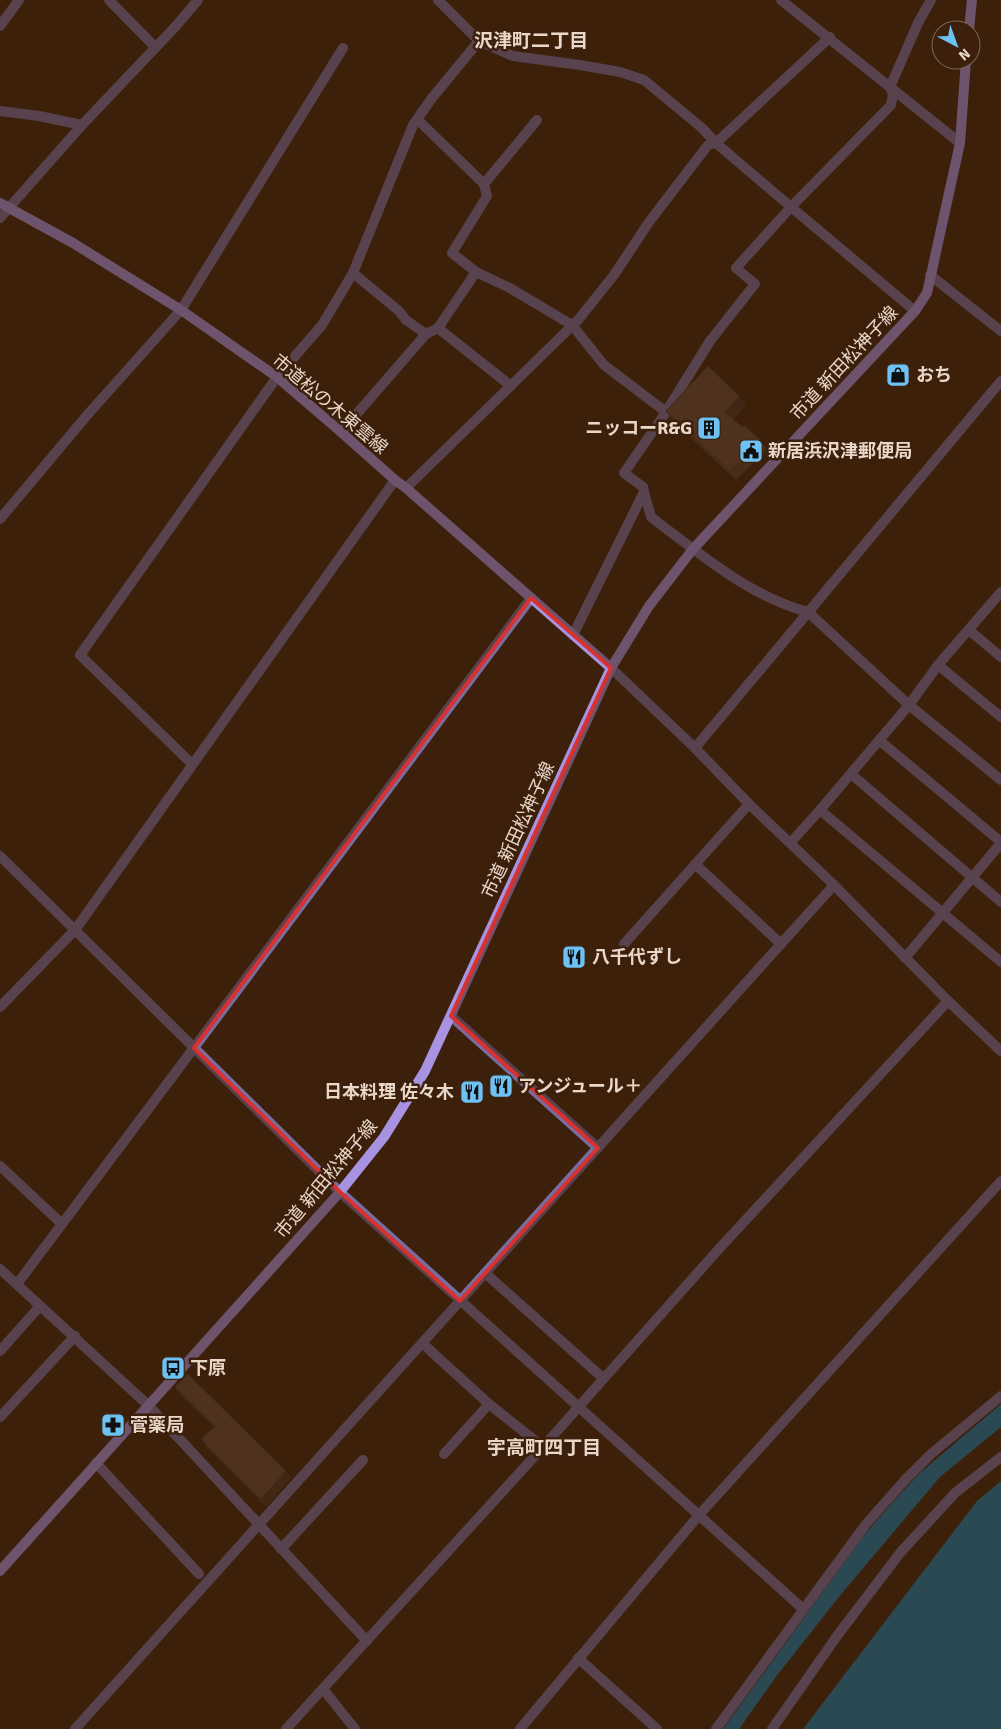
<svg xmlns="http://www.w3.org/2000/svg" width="1001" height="1729" font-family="Signika,'Noto Sans JP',sans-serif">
	<rect width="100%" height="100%" fill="#3c200b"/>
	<g fill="#167aa9">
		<polygon points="1001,1404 1001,1427 940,1477 843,1592 778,1674 739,1729 723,1729 865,1534 900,1494 921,1472"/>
		<polygon points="1001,1481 1001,1729 803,1729 977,1501"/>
	</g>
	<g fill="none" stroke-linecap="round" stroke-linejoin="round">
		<g stroke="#796c9e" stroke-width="10">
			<polyline points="109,0 155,47"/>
			<polyline points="438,0 479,41 513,56 580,65 620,72 644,80 702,128 716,143 791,207 915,311"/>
			<polyline points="781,0 960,143"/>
			<polyline points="0,26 19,0"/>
			<polyline points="0,111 39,116 82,125"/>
			<polyline points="418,120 484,184 537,120"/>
			<polyline points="0,218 82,125 176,26 198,0"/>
			<polyline points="476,272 452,253 487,196 484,184"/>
			<polyline points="353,273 399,311 406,320 426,334 438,328 511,386"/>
			<polyline points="930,275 1001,331"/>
			<polyline points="438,328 476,272 510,288 572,325 604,365 666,412"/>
			<polyline points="341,432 426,334"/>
			<polyline points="406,488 578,320 614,275 649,222 708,145 716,143 830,37"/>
			<path d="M644,492L651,517L656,521C703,556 751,597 808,612L909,705L1001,780"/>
			<polyline points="0,519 89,413 181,310 343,48"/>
			<polyline points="969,630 1001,657"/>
			<polyline points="573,635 644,492 643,487 624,473 666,412 710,341 755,284 736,268 791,207 891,105 893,94 890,87 918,23 931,0"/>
			<polyline points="938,665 1001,717"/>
			<polyline points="611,668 695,748 749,804 834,885 948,1001 1001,1051"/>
			<polyline points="879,740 1001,842"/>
			<polyline points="695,748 1001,381"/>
			<polyline points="192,764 80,655 277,377 322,325 353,273 413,125 432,98 479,41"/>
			<polyline points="851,774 1001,902"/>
			<polyline points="820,810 1001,962"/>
			<polyline points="791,842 820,810 909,705 938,665 1001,592"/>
			<polyline points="0,856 340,1192 803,1609"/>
			<polyline points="695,864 781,944"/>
			<polyline points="624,944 749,804"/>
			<polyline points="905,958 1001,843"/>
			<polyline points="0,1007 75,930 395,480"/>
			<polyline points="451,1016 598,1148"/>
			<polyline points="0,1166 62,1224 17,1284"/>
			<polyline points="62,1224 531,598"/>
			<polyline points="0,1269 149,1406 367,1641"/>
			<polyline points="485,1273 603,1378"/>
			<polyline points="422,1343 489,1404 543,1447"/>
			<polyline points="0,1351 40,1306"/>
			<polyline points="0,1417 75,1336"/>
			<polyline points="444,1454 489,1404"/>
			<polyline points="96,1463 199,1574"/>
			<polyline points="281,1549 363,1460"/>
			<polyline points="578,1658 657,1729"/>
			<polyline points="323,1689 355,1729"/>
			<polyline points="75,1729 834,885"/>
			<polyline points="286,1729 543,1447 718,1250 948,1001"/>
			<polyline points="520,1729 699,1515 1001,1181"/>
			<polyline points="716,1729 866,1524 905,1480 931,1454 1001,1396"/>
			<polyline points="772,1729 837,1636 900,1553 955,1493 1001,1457"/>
		</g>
		<g stroke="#a892e2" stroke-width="10">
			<polyline points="969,30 972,0"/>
			<polyline points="0,203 73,243 181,310 277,377 341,432 395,480 406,488 611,668"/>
			<polyline points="0,1571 340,1192 384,1137 425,1071 611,668 649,606 693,549 915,311 927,293 960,143 966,60"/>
		</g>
	</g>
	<g fill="#583e2c">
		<polygon points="746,405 733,419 742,427 761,441 767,450 736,480 672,420 666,411"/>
		<polygon points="175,1387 286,1471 291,1478 266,1506 206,1446 201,1439 214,1427 180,1394"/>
	</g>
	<g fill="#473224">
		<polygon points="739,396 746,405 731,421 725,412"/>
		<polygon points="286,1471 291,1478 266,1506 261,1499"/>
	</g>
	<g fill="#664833" stroke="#473224">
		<polygon points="708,366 739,396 725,412 742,427 744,425 761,441 730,471 666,411"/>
		<polygon points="188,1374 286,1471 261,1499 201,1439 215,1426 175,1387"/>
	</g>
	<path d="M0 0H1001V1729H0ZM531,598L611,668L451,1016L598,1148L460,1301L340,1192L194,1048Z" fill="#3c200b" fill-opacity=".55" fill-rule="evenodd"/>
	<path fill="none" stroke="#d73130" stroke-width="4" stroke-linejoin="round" d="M531,598L611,668L451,1016L598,1148L460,1301L340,1192L194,1048Z"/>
	<defs>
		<g id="shop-square" transform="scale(1.25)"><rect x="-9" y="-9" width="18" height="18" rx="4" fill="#6ec2f3" stroke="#3c200b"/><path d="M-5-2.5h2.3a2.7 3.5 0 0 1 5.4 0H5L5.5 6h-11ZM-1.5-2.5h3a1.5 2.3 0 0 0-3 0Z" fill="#111"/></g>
		<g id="building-square" transform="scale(1.25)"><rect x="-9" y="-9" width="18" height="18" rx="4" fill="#6ec2f3" stroke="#3c200b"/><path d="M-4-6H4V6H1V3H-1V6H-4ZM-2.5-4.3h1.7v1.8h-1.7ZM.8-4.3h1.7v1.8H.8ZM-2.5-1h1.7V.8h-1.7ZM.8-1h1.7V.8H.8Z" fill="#111"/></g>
		<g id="civic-square" transform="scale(1.25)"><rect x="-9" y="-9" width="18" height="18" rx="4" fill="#6ec2f3" stroke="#3c200b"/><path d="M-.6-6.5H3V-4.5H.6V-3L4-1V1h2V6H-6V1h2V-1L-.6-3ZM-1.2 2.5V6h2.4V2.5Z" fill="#111"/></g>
		<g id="restaurant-square" transform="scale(1.25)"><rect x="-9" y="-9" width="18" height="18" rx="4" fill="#6ec2f3" stroke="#3c200b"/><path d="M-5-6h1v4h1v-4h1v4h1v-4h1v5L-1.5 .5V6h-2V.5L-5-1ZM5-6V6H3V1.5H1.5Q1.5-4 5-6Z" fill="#111"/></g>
		<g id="bus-square" transform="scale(1.25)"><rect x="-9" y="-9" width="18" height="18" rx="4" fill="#6ec2f3" stroke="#3c200b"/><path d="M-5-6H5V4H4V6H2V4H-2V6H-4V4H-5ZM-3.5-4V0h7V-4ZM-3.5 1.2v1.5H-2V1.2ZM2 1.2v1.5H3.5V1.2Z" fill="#111"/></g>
		<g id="pharmacy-square" transform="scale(1.25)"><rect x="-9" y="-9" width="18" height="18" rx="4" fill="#6ec2f3" stroke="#3c200b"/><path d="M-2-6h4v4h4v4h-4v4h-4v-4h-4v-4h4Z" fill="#111"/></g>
	</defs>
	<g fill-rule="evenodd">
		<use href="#shop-square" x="898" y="375"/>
		<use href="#building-square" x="709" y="428"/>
		<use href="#civic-square" x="751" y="451"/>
		<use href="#restaurant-square" x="574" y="957"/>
		<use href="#restaurant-square" x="501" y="1086"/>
		<use href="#restaurant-square" x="472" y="1092"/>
		<use href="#bus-square" x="173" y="1368"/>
		<use href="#pharmacy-square" x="113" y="1425"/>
	</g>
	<g text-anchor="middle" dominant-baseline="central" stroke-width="5" stroke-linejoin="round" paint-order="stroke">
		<g font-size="18" fill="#e9d7ca" stroke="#3c200b">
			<text transform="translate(844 363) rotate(-47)">市道 新田松神子線</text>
			<text transform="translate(330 404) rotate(40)">市道松の木東雲線</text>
			<text transform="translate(518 830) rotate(-65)">市道 新田松神子線</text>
			<text transform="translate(326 1179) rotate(-50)">市道 新田松神子線</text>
		</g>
		<g font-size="18" font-weight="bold" fill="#e9d7ca" stroke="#3c200b" text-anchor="start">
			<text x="916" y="375">おち</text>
			<text x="692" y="428" text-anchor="end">ニッコーR&amp;G</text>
			<text x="768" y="451">新居浜沢津郵便局</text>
			<text x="592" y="957">八千代ずし</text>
			<text x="518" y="1086">アンジュール＋</text>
			<text x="454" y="1092" text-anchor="end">日本料理 佐々木</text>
			<text x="190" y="1368">下原</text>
			<text x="130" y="1425">菅薬局</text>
		</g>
		<g font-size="19" font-weight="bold" fill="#e9d7ca" stroke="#3c200b">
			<text x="531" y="41">沢津町二丁目</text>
			<text x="544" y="1448">宇高町四丁目</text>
		</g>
	</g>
	<g transform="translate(956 45) rotate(139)"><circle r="24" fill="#3c200b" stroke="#816957"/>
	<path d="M0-4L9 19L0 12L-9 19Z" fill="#6ec2f3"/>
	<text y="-8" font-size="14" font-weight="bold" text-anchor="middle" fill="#e9d7ca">N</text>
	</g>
</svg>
